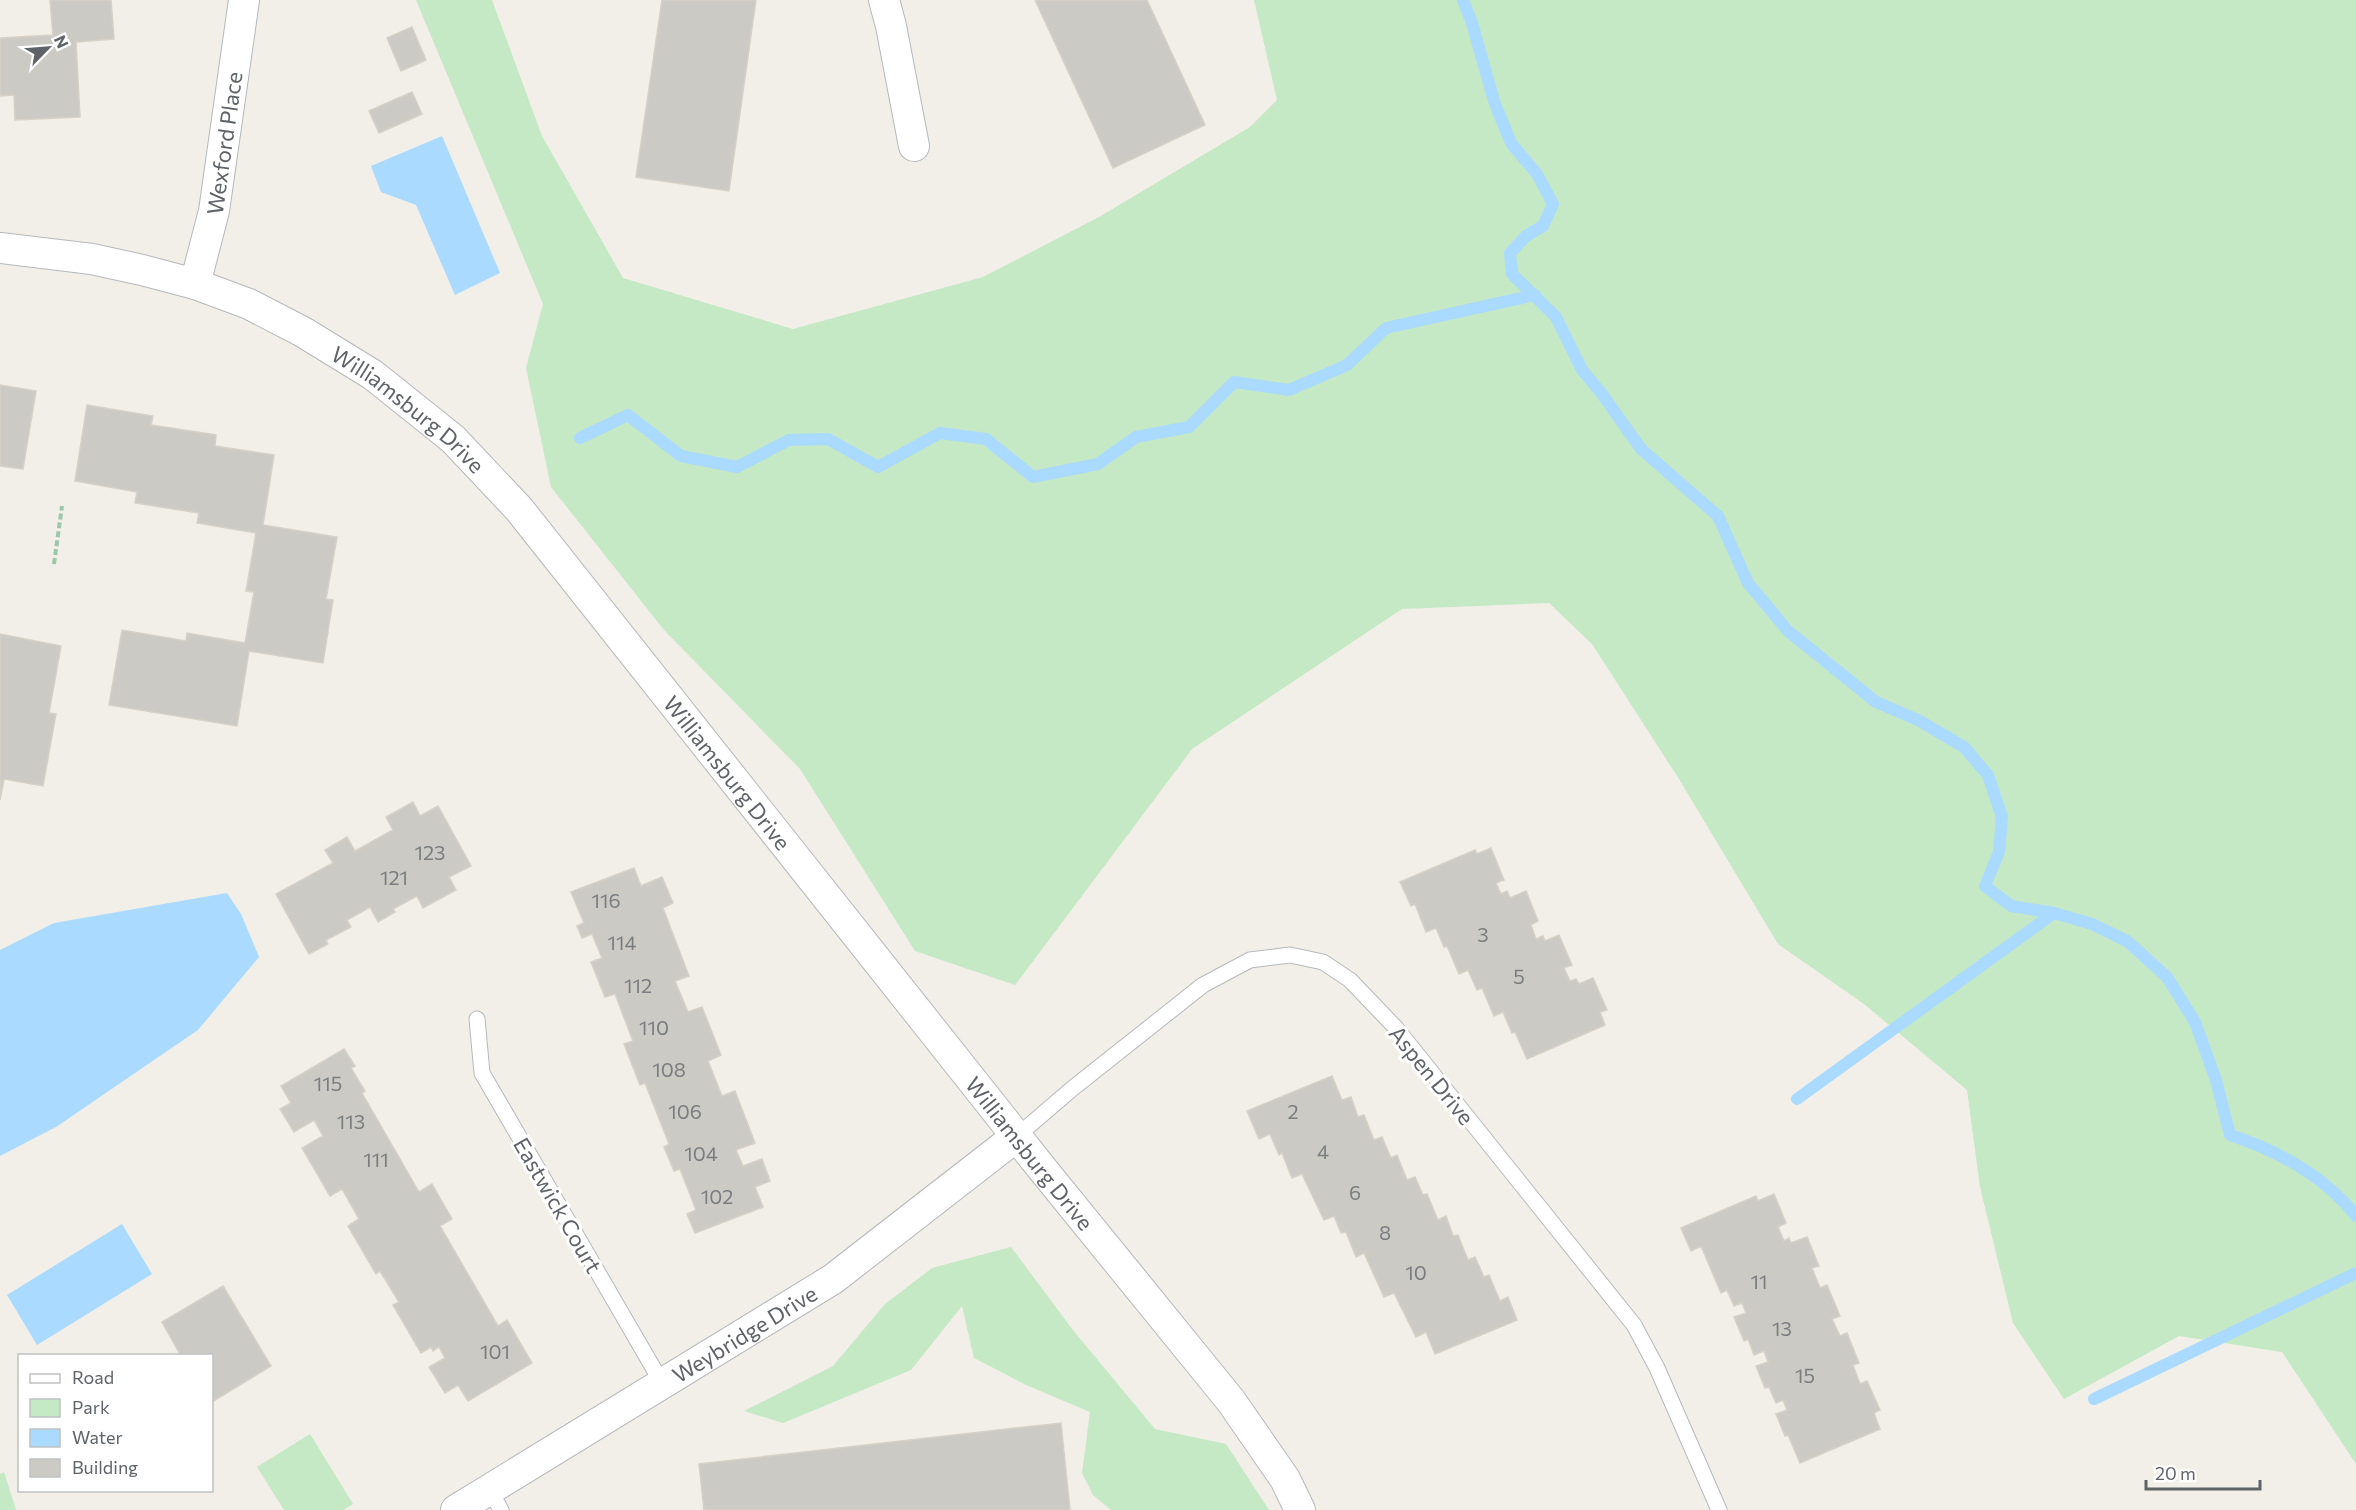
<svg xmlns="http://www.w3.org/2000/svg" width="2356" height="1510" font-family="Commissioner,sans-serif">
	<rect width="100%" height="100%" fill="#f1efe8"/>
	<g fill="#c5e8c5">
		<polygon points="416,0 492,0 542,136 623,278 793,329 983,277 1099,217 1250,127 1277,100 1254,0 2356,0 2356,1464 2282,1352 2179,1336 2064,1399 2013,1323 1980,1187 1967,1090 1864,1004 1778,944 1679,779 1592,644 1549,603 1402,609 1192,749 1015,985 915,951 800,769 664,630 551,487 526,368 543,304"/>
		<polygon points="1011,1247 1072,1329 1155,1429 1226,1444 1269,1510 1111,1510 1093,1495 1082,1473 1090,1412 1026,1385 974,1358 962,1306 911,1370 783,1423 744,1411 833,1366 885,1304 932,1268"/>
		<polygon points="310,1434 353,1504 343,1510 284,1510 257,1467"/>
		<polygon points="4,1472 16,1510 0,1510 0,1474"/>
	</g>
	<g fill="#aadaff">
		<polygon points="442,136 500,273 455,295 416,205 381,192 371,166"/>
		<polygon points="227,893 241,914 259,957 198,1030 56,1127 0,1156 0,950 54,923"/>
		<polygon points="122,1224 152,1274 37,1345 7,1295"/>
	</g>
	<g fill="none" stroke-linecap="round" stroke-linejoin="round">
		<g stroke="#aadaff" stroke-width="12">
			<path d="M1463,0L1472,23L1494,101L1511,143L1537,174L1553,204L1543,226L1526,236L1510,253L1512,274L1556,317L1582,370L1602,394L1641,449L1718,516L1748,583L1788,631L1876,702L1918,720L1964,747L1988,775L2002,817L1999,852L1985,886L2011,906L2054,913L2092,924L2127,941L2167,977L2195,1022L2216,1080L2230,1135C2279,1151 2324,1176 2356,1216"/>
			<polyline points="580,438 628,415 681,456 737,467 789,440 828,439 878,467 940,433 986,439 1033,477 1098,464 1136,437 1189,427 1234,382 1289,390 1347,365 1386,328 1535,295"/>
			<polyline points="1797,1099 2054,913"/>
			<polyline points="2094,1399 2356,1273"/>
		</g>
	</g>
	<g fill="#cccac5" stroke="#d6d1c6" stroke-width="1.5">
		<polygon points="50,0 111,0 114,39 76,42 80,117 15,120 14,95 0,96 0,38 53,35"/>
		<polygon points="662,0 756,0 729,191 636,177"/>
		<polygon points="1035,0 1147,0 1205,125 1113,168"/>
		<polygon points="412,27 426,60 401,71 387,38"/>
		<polygon points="412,92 422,114 379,133 369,111"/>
		<polygon points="0,385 36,391 23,469 0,466"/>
		<polygon points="87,405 153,416 151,425 216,435 215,446 274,455 263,525 337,537 326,599 333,600 323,663 249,651 237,726 109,705 122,630 186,641 187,633 245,643 254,592 246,591 256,533 197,523 199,513 135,503 137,492 75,481"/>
		<polygon points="0,634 61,646 49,713 56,714 43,786 4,779 0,800"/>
		<polygon points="413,802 420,816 438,806 471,866 449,877 456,890 423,908 417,896 393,909 395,912 378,922 370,907 347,920 351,927 326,940 328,944 309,954 276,894 333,863 325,850 347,837 355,851 393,830 386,817"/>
		<polygon points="1491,848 1504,880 1496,883 1501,894 1507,891 1510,898 1526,891 1538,921 1531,925 1536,939 1543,936 1545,941 1559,935 1572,965 1564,968 1570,981 1576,979 1579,984 1593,978 1607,1010 1600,1012 1605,1025 1527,1059 1515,1032 1512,1033 1503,1012 1494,1016 1482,988 1477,990 1468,970 1459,974 1447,946 1444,947 1436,928 1426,932 1415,904 1411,906 1400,882 1475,850 1477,854"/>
		<polygon points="634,868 641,886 662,877 673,903 663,908 689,976 675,981 688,1012 702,1007 721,1055 708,1061 722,1096 735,1091 755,1143 736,1150 743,1166 762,1159 770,1181 755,1187 763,1207 695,1233 687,1214 696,1210 680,1169 674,1171 664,1147 669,1144 645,1083 640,1085 624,1044 633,1041 615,994 605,997 591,962 602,958 592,934 582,938 577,926 584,923 571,892"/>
		<polygon points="344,1049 355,1066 351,1068 365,1091 362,1093 419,1192 432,1184 452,1219 440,1226 498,1326 507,1320 532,1363 468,1401 458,1385 445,1393 429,1367 445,1358 439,1347 433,1351 431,1347 421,1353 393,1305 399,1302 380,1271 376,1274 348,1226 359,1219 342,1189 330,1196 302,1148 323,1136 314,1120 294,1132 280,1109 291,1103 281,1086"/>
		<polygon points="1332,1076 1342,1100 1351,1097 1358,1117 1364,1115 1374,1140 1382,1137 1391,1158 1397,1155 1407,1180 1415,1177 1423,1195 1427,1194 1438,1220 1446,1216 1453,1236 1458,1235 1468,1260 1475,1257 1484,1277 1489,1275 1500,1301 1508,1297 1517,1320 1435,1354 1426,1332 1416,1337 1394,1293 1384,1297 1364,1253 1356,1257 1346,1232 1341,1233 1334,1216 1324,1220 1302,1174 1292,1178 1282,1153 1279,1155 1270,1134 1259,1139 1247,1111"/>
		<polygon points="1774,1194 1786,1223 1778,1227 1784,1241 1789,1238 1791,1243 1807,1237 1819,1266 1812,1268 1820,1288 1827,1285 1840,1316 1832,1319 1840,1336 1847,1333 1859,1363 1853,1365 1860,1384 1867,1381 1880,1410 1874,1413 1880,1429 1800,1463 1788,1435 1785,1436 1776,1414 1787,1410 1783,1400 1776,1403 1769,1387 1765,1388 1756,1366 1768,1362 1764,1351 1754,1355 1748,1339 1744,1341 1734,1317 1746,1313 1742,1303 1734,1306 1727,1290 1721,1293 1701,1246 1691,1251 1681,1228 1756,1196 1758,1201"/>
		<polygon points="223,1286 271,1366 212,1402 212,1356 181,1356 162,1322"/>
		<polygon points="1061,1423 1070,1510 704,1510 699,1464"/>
	</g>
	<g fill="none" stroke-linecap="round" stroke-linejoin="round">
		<g stroke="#b5b8bc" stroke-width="17">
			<g id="service">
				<polyline points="477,1019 482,1073 662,1383"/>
				<polyline points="1017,1136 1073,1088 1203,985 1250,960 1290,955 1323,962 1350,980 1396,1028 1634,1325 1657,1368 1719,1510"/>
				<polyline points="490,1490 501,1510"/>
			</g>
		</g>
		<g stroke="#b5b8bc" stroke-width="32">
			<g id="minor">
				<polyline points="884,0 891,26 914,146"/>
				<path id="s1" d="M0,248L92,259L142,270L195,284L249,304L303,332L373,375L453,439L519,509L1040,1166L1231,1401L1285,1479L1300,1510"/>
				<path id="s2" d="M195,284L214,211L244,0"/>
				<path id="s3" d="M456,1510L833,1279L1017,1136"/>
			</g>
		</g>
		<polyline stroke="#9cc7a9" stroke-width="4" stroke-dasharray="6 3" stroke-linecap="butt" points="54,564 62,506"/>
		<use href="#service" stroke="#fff" stroke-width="15"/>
		<use href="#minor" stroke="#fff" stroke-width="30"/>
	</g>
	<g text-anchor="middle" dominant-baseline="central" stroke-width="6" stroke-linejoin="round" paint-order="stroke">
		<g font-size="20" fill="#7a7d7f">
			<text x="430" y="852">123</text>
			<text x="394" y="877">121</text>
			<text x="606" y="900">116</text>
			<text x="1483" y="934">3</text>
			<text x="622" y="942">114</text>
			<text x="1519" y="976">5</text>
			<text x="638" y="985">112</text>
			<text x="654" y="1027">110</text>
			<text x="669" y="1069">108</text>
			<text x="328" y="1083">115</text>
			<text x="685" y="1111">106</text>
			<text x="1293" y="1111">2</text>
			<text x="351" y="1121">113</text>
			<text x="1323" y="1151">4</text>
			<text x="701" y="1153">104</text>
			<text x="376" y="1159">111</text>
			<text x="1355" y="1192">6</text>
			<text x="717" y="1196">102</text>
			<text x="1385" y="1232">8</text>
			<text x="1416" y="1272">10</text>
			<text x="1759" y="1281">11</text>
			<text x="1782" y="1328">13</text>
			<text x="495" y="1351">101</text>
			<text x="1805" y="1375">15</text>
		</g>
		<g font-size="22" fill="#5f6368" stroke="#fff">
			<text stroke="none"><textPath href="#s2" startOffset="144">Wexford Place</textPath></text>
			<text stroke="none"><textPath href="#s1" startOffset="448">Williamsburg Drive</textPath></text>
			<text stroke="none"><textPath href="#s1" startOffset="934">Williamsburg Drive</textPath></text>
			<text transform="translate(1432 1075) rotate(51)">Aspen Drive</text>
			<text stroke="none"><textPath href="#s1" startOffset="1420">Williamsburg Drive</textPath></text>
			<text transform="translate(558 1205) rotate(60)">Eastwick Court</text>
			<text stroke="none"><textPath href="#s3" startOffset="338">Weybridge Drive</textPath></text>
		</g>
	</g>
	<rect x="18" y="1354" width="195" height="138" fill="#ffffff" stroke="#bfc1c3" stroke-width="1.5"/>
	<rect x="30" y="1374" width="30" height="9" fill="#ffffff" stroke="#bfc1c3" stroke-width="1.5"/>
	<text x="72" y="1384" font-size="18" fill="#5f6368">Road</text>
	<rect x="30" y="1399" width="30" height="18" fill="#c5e8c5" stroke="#bfc1c3" stroke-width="1.5"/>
	<text x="72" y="1414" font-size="18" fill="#5f6368">Park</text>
	<rect x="30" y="1429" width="30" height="18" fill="#aadaff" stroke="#bfc1c3" stroke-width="1.5"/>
	<text x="72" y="1444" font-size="18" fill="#5f6368">Water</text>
	<rect x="30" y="1459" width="30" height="18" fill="#cccac5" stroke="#bfc1c3" stroke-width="1.5"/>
	<text x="72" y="1474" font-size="18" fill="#5f6368">Building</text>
	<g transform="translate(48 48) rotate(65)" stroke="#ffffff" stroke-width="4.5" paint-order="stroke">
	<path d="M0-4.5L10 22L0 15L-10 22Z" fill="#5f6368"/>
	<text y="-9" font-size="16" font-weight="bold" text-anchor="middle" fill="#5f6368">N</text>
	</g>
	<path d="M2146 1480v9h114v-9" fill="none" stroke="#5f6368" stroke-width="3"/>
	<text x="2155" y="1480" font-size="18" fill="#5f6368" stroke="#ffffff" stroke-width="4.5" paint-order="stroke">20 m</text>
</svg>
